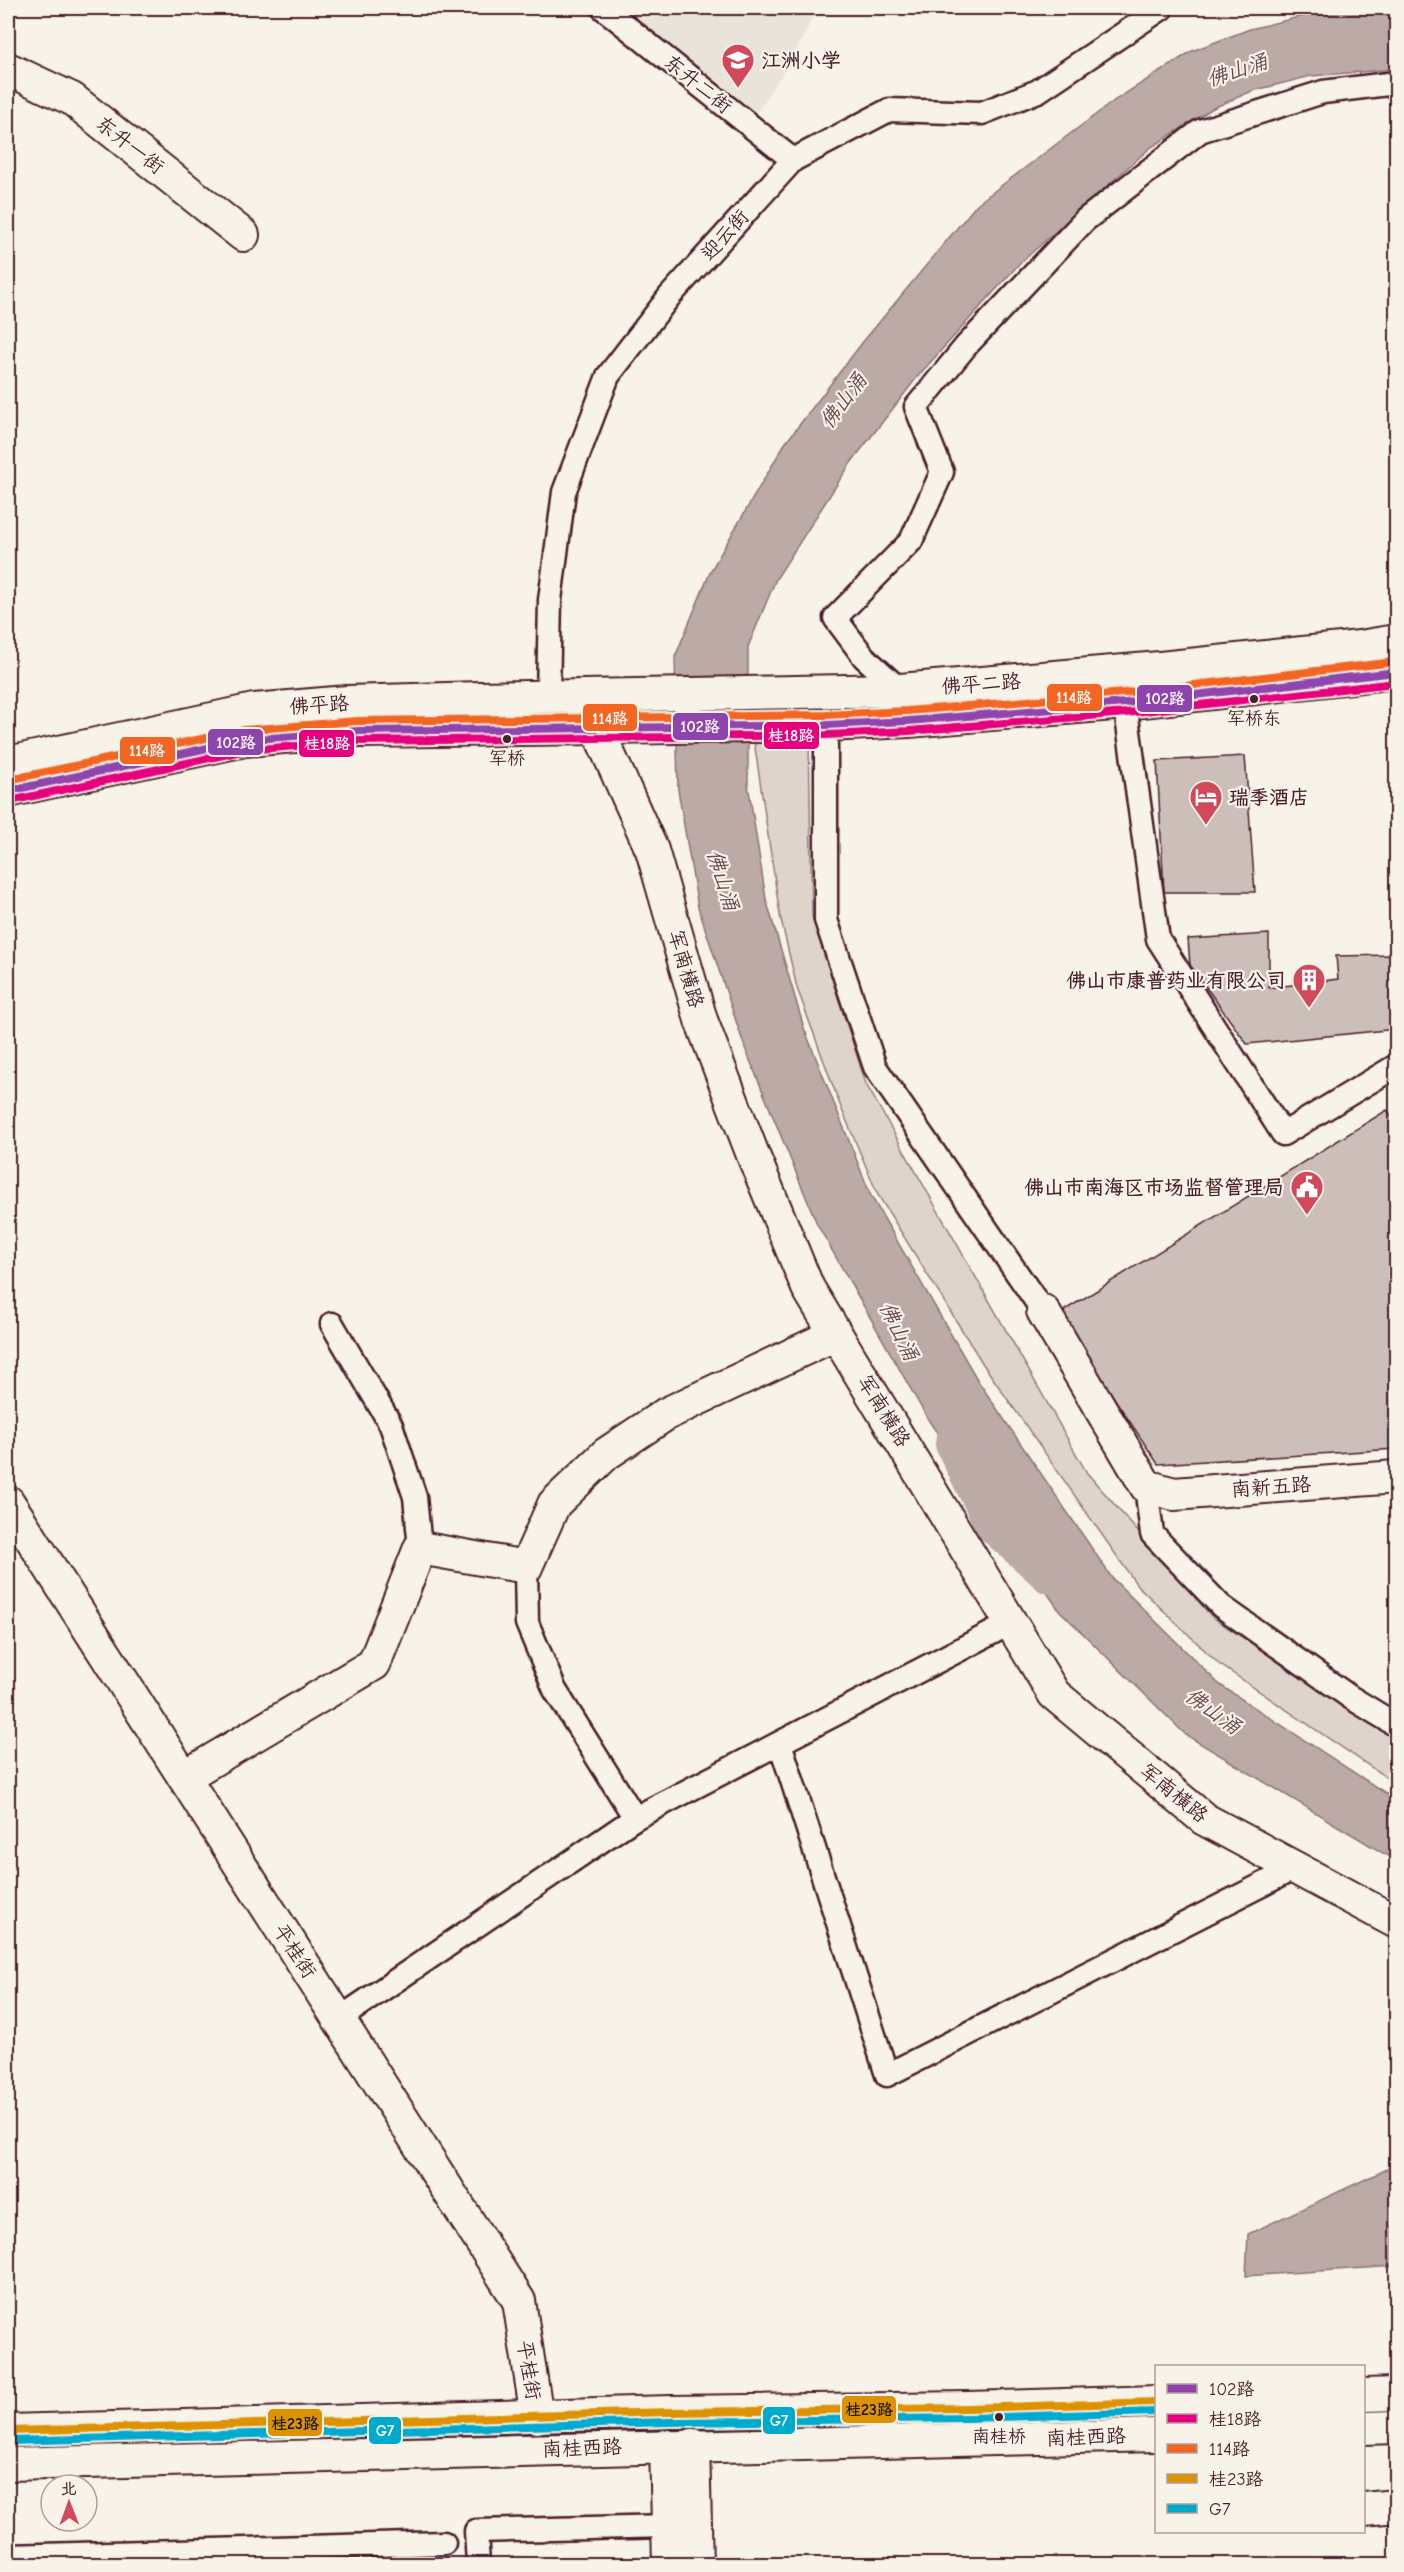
<svg xmlns="http://www.w3.org/2000/svg" width="1404" height="2572" font-family="'Comic Neue','LXGW WenKai TC',sans-serif">
	<rect width="100%" height="100%" fill="#f7f3e8"/>
	<filter id="ink" filterUnits="userSpaceOnUse"><feTurbulence type="fractalNoise" baseFrequency=".0167" numOctaves="2"/><feDisplacementMap in="SourceGraphic" scale="12" xChannelSelector="R" yChannelSelector="G"/><feConvolveMatrix kernelMatrix="1 2 1 2 8 2 1 2 1" color-interpolation-filters="sRGB"/></filter>
	<g filter="url(#ink)">
		<polygon fill="#eae3da" points="603,8 817,8 795,54 749,124"/>
		<polygon fill="#ded4cc" stroke="#947a7c" stroke-width="1.5" points="754,741 761,743 809,741 812,917 866,1084 1087,1473 1212,1617 1396,1740 1396,1784 1219,1664 1137,1585 983,1364 878,1195 840,1105 797,988 780,915"/>
		<g fill="#bcaaa7" stroke="#8e7275" stroke-width="1.5">
			<polygon points="1336,8 1396,8 1396,69 1311,76 1252,91 1213,108 1150,148 1020,263 918,376 850,464 776,579 748,647 748,784 766,899 804,1028 871,1196 978,1381 1112,1578 1220,1685 1396,1800 1396,1861 1186,1735 1059,1610 929,1421 817,1224 745,1048 698,907 678,790 675,657 711,570 784,445 862,343 977,204 1115,100 1192,51 1250,29"/>
			<polygon points="1396,2165 1396,2266 1246,2276 1248,2234"/>
		</g>
		<g fill="none" stroke-linecap="round" stroke-linejoin="round">
			<polyline stroke="#bcaaa7" stroke-width="38" points="954,1444 994,1525 1050,1575"/>
		</g>
		<g fill="#ccbfb9" stroke="#4a1f2b" stroke-width="1.5">
			<polygon points="1245,756 1255,892 1164,892 1157,761"/>
			<polygon points="1269,934 1269,988 1338,979 1336,956 1396,955 1396,1029 1247,1044 1190,965 1188,939"/>
			<polygon points="1387,1110 1396,1122 1396,1449 1158,1464 1062,1320 1065,1310"/>
		</g>
		<g fill="none" stroke-linecap="round" stroke-linejoin="round">
			<g stroke="#4a1f2b" stroke-width="27">
				<g id="street">
					<polyline points="603,8 793,160"/>
					<polyline points="900,690 864,657 835,618 911,541 942,472 916,407 966,346 1085,220 1200,131 1323,92 1396,83"/>
					<polyline points="548,696 550,600 564,492 608,376 669,297 793,160 889,110 982,113 1038,91 1162,8"/>
					<polyline points="1125,703 1158,939 1283,1134 1396,1066"/>
					<polyline points="826,725 826,920 875,1067 1043,1311"/>
					<polyline points="332,1324 391,1425 415,1497 420,1548"/>
					<polyline points="1146,1486 1152,1534 1221,1606 1350,1697 1396,1725"/>
					<polyline points="526,1567 527,1623 555,1690 635,1818"/>
					<polyline points="780,1743 887,2075 1295,1868"/>
					<polyline points="339,2019 635,1818 1011,1623"/>
					<polyline points="8,2556 444,2543"/>
					<polyline points="478,2564 476,2531 668,2526"/>
				</g>
			</g>
			<g stroke="#4a1f2b" stroke-width="36">
				<g id="secondary">
					<polyline points="8,69 72,99 243,235"/>
					<polyline points="597,728 652,850 701,1020 753,1155 808,1288 1054,1694 1204,1819 1396,1922"/>
					<polyline points="8,763 254,710 347,702 480,698 900,690 1160,668 1360,647 1396,641"/>
					<polyline points="8,791 245,740 358,731 826,725 908,721 1125,703 1396,672"/>
					<polyline points="1043,1311 1146,1486 1174,1494 1396,1477"/>
					<polyline points="8,1502 519,2301 537,2417"/>
					<polyline points="184,1777 374,1664 420,1548 526,1567 554,1504 606,1454 666,1414 836,1334"/>
					<polyline points="1364,2395 1396,2394"/>
					<polyline points="1364,2428 1396,2427"/>
					<polyline points="8,2431 670,2412 969,2408 1156,2402"/>
					<polyline points="693,2445 696,2564"/>
					<polyline points="666,2446 669,2564"/>
					<polyline points="8,2464 1156,2435"/>
					<polyline points="1364,2509 1396,2506"/>
				</g>
			</g>
			<use href="#street" stroke="#f7f3e8" stroke-width="22"/>
			<use href="#secondary" stroke="#f7f3e8" stroke-width="32"/>
			<g stroke="#f7f3e8" stroke-width="12">
				<polyline id="bus-1" points="8,791 245,740 358,731 826,725 908,721 1125,703 1396,672"/>
			</g>
			<g stroke="#f7f3e8" stroke-width="12">
				<polyline id="bus-2" points="10,801 247,750 358,741 826,735 909,731 1126,713 1396,683"/>
			</g>
			<g stroke="#f7f3e8" stroke-width="12">
				<polyline id="bus-3" points="8,780 244,730 358,721 826,715 907,711 1124,693 1395,662"/>
			</g>
			<g stroke="#f7f3e8" stroke-width="12">
				<polyline id="bus-4" points="8,2431 670,2412 969,2408 1156,2402"/>
			</g>
			<g stroke="#f7f3e8" stroke-width="12">
				<polyline id="bus-5" points="8,2441 670,2422 969,2418 1156,2412"/>
			</g>
			<use href="#bus-1" stroke="#8e44ad" stroke-width="8"/>
			<use href="#bus-2" stroke="#e5007d" stroke-width="8"/>
			<use href="#bus-3" stroke="#f26522" stroke-width="8"/>
			<use href="#bus-4" stroke="#dd9206" stroke-width="8"/>
			<use href="#bus-5" stroke="#00a9ce" stroke-width="8"/>
		</g>
	</g>
	<defs>
		<g id="school-pin" transform="scale(1.725)"><path d="M0 17L-7.5 6A9.5 9.5 0 1 1 7.5 6Z" fill="#d1495b" stroke="#f7f3e8"/><path d="M0-5L7-2L0 1L-7-2ZM-4 1L0 2.5L4 1V4Q0 6-4 4Z" fill="#fff"/></g>
		<g id="hotel-pin" transform="scale(1.725)"><path d="M0 17L-7.5 6A9.5 9.5 0 1 1 7.5 6Z" fill="#d1495b" stroke="#f7f3e8"/><path d="M-6-4.5h1.5V1H6V5H4.5V3h-9V5H-6ZM-4 0a1.8 1.8 0 1 1 3.6 0ZM.5 0V-2.5h3Q6-2.5 6 0Z" fill="#fff"/></g>
		<g id="building-pin" transform="scale(1.725)"><path d="M0 17L-7.5 6A9.5 9.5 0 1 1 7.5 6Z" fill="#d1495b" stroke="#f7f3e8"/><path d="M-4-6H4V6H1V3H-1V6H-4ZM-2.5-4.3h1.7v1.8h-1.7ZM.8-4.3h1.7v1.8H.8ZM-2.5-1h1.7V.8h-1.7ZM.8-1h1.7V.8H.8Z" fill="#fff"/></g>
		<g id="civic-pin" transform="scale(1.725)"><path d="M0 17L-7.5 6A9.5 9.5 0 1 1 7.5 6Z" fill="#d1495b" stroke="#f7f3e8"/><path d="M-.6-6.5H3V-4.5H.6V-3L4-1V1h2V6H-6V1h2V-1L-.6-3ZM-1.2 2.5V6h2.4V2.5Z" fill="#fff"/></g>
	</defs>
	<g fill-rule="evenodd">
		<use href="#school-pin" x="738" y="60"/>
		<use href="#hotel-pin" x="1206" y="797"/>
		<use href="#building-pin" x="1309" y="980"/>
		<use href="#civic-pin" x="1307" y="1187"/>
	</g>
	<g fill="#4a1f2b" stroke="#f7f3e8" stroke-width="2">
		<circle cx="1254" cy="699" r="5"/>
		<circle cx="507" cy="739" r="5"/>
		<circle cx="999" cy="2417" r="5"/>
	</g>
	<g text-anchor="middle" dominant-baseline="central" stroke-width="4.5" stroke-linejoin="round" paint-order="stroke">
		<g font-size="18" fill="#4a1f2b" stroke="#f7f3e8">
			<text x="1254" y="718">军桥东</text>
			<text x="507" y="758">军桥</text>
			<text x="999" y="2436">南桂桥</text>
		</g>
		<g font-size="20" font-weight="bold" fill="#4a1f2b" stroke="#f7f3e8" text-anchor="start">
			<text x="761" y="60">江洲小学</text>
			<text x="1229" y="797">瑞季酒店</text>
			<text x="1286" y="980" text-anchor="end">佛山市康普药业有限公司</text>
			<text x="1284" y="1187" text-anchor="end">佛山市南海区市场监督管理局</text>
		</g>
		<g font-size="20" fill="#4a1f2b" stroke="#f7f3e8">
			<text transform="translate(698 84) rotate(39)">东升二街</text>
			<text transform="translate(130 145) rotate(38)">东升一街</text>
			<text transform="translate(725 235) rotate(-48)">迎云街</text>
			<text transform="translate(981 684) rotate(-4)">佛平二路</text>
			<text transform="translate(319 705) rotate(-4)">佛平路</text>
			<text transform="translate(686 969) rotate(74)">军南横路</text>
			<text transform="translate(884 1411) rotate(58)">军南横路</text>
			<text transform="translate(1271 1487) rotate(-4)">南新五路</text>
			<text transform="translate(1174 1793) rotate(39)">军南横路</text>
			<text transform="translate(295 1951) rotate(57)">平桂街</text>
			<text transform="translate(529 2370) rotate(81)">平桂街</text>
			<text transform="translate(1086 2437) rotate(-2)">南桂西路</text>
			<text transform="translate(582 2448) rotate(-2)">南桂西路</text>
		</g>
		<g font-size="21" font-style="italic" fill="#6c4950" stroke="#f7f3e8">
			<text transform="translate(1237 70) rotate(-18)">佛山涌</text>
			<text transform="translate(843 401) rotate(-53)">佛山涌</text>
			<text transform="translate(723 880) rotate(73)">佛山涌</text>
			<text transform="translate(899 1331) rotate(64)">佛山涌</text>
			<text transform="translate(1213 1711) rotate(36)">佛山涌</text>
		</g>
	</g>
	<g stroke="#f7f3e8" stroke-width="2">
		<rect x="1046" y="683" width="57" height="29" rx="6" fill="#f26522"/>
		<rect x="1136" y="684" width="57" height="29" rx="6" fill="#8e44ad"/>
		<rect x="582" y="703" width="56" height="29" rx="6" fill="#f26522"/>
		<rect x="672" y="712" width="57" height="29" rx="6" fill="#8e44ad"/>
		<rect x="763" y="721" width="57" height="29" rx="6" fill="#e5007d"/>
		<rect x="207" y="728" width="57" height="28" rx="6" fill="#8e44ad"/>
		<rect x="298" y="729" width="57" height="29" rx="6" fill="#e5007d"/>
		<rect x="119" y="736" width="57" height="29" rx="6" fill="#f26522"/>
		<rect x="841" y="2395" width="56" height="29" rx="6" fill="#dd9206"/>
		<rect x="762" y="2406" width="34" height="29" rx="6" fill="#00a9ce"/>
		<rect x="267" y="2408" width="56" height="29" rx="6" fill="#dd9206"/>
		<rect x="368" y="2416" width="34" height="29" rx="6" fill="#00a9ce"/>
	</g>
	<g font-size="16" text-anchor="middle" font-weight="bold" fill="#fff">
		<text x="1074" y="703">114路</text>
		<text x="1165" y="704">102路</text>
		<text x="610" y="724">114路</text>
		<text x="700" y="732">102路</text>
		<text x="791" y="741">桂18路</text>
		<text x="236" y="748">102路</text>
		<text x="327" y="749">桂18路</text>
		<text x="147" y="756">114路</text>
		<text x="779" y="2426">G7</text>
		<text x="385" y="2436">G7</text>
	</g>
	<g font-size="16" text-anchor="middle" font-weight="bold" fill="#111">
		<text x="869" y="2415">桂23路</text>
		<text x="295" y="2429">桂23路</text>
	</g>
	<rect width="1404" height="2572" fill="none" stroke="#f7f3e8" stroke-width="30"/>
	<rect x="15" y="15" width="1374" height="2542" fill="none" stroke="#4a1f2b" stroke-width="2" filter="url(#ink)"/>
	<rect x="1155" y="2365" width="210" height="168" fill="#f7f3e8" stroke="#b29e9c" stroke-width="1.5"/>
	<rect x="1167" y="2384" width="30" height="9" fill="#8e44ad" stroke="#b29e9c" stroke-width="1.5"/>
	<text x="1209" y="2395" font-size="18" fill="#4a1f2b">102路</text>
	<rect x="1167" y="2414" width="30" height="9" fill="#e5007d" stroke="#b29e9c" stroke-width="1.5"/>
	<text x="1209" y="2425" font-size="18" fill="#4a1f2b">桂18路</text>
	<rect x="1167" y="2444" width="30" height="9" fill="#f26522" stroke="#b29e9c" stroke-width="1.5"/>
	<text x="1209" y="2455" font-size="18" fill="#4a1f2b">114路</text>
	<rect x="1167" y="2474" width="30" height="9" fill="#dd9206" stroke="#b29e9c" stroke-width="1.5"/>
	<text x="1209" y="2485" font-size="18" fill="#4a1f2b">桂23路</text>
	<rect x="1167" y="2504" width="30" height="9" fill="#00a9ce" stroke="#b29e9c" stroke-width="1.5"/>
	<text x="1209" y="2515" font-size="18" fill="#4a1f2b">G7</text>
	<g transform="translate(69 2503) rotate(359)"><circle r="28" fill="#f7f3e8" stroke="#b29e9c" stroke-width="1.5"/>
	<path d="M0-4.5L10 22L0 15L-10 22Z" fill="#d1495b"/>
	<text y="-9" font-size="16" font-weight="bold" text-anchor="middle" fill="#4a1f2b">北</text>
	</g>
</svg>
